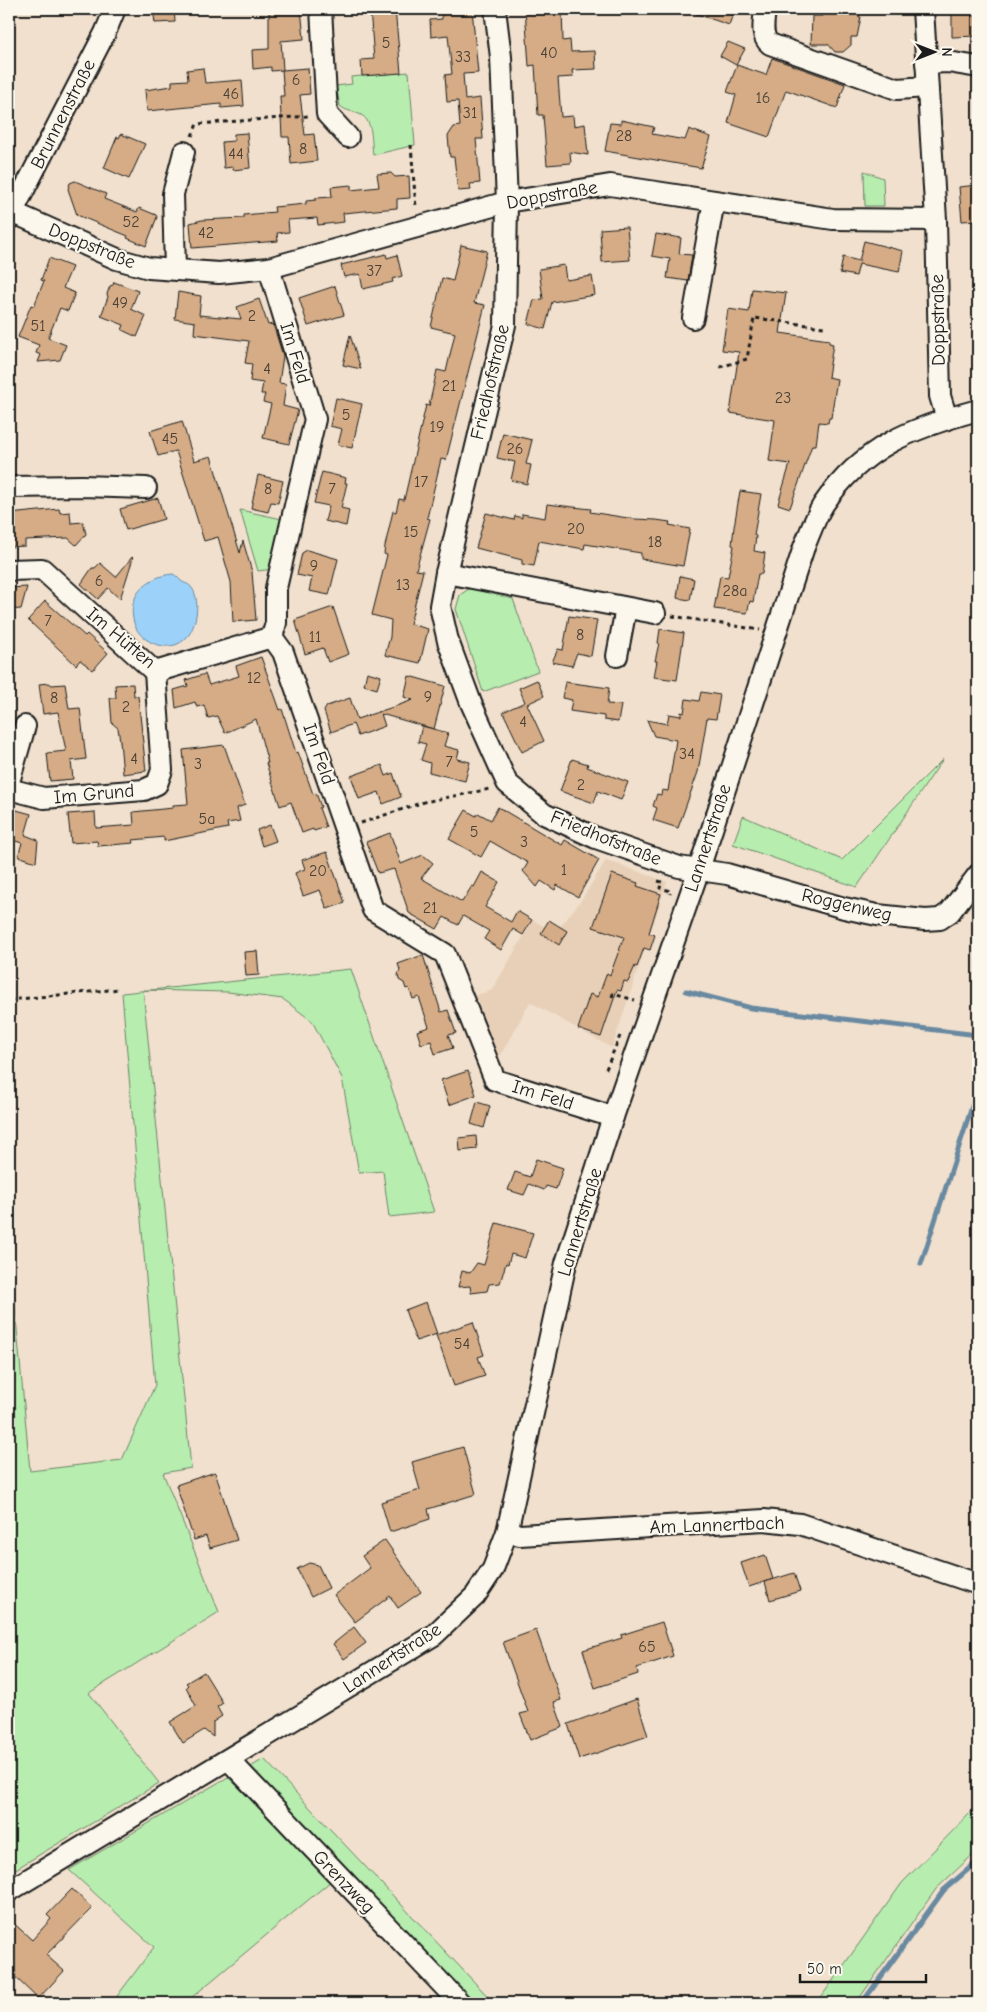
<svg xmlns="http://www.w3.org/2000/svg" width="987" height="2012" font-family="'Comic Neue',sans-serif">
	<rect width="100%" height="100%" fill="#f0e0cd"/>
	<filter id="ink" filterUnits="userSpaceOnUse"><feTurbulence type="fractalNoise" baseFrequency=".02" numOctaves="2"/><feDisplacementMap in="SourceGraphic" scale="10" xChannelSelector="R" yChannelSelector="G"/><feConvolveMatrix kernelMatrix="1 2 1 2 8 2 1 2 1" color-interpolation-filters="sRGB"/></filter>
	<g filter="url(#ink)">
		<polygon fill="#e8d0b8" points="606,860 667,882 612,1048 530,1002 499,1058 489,1053 470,997 492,990 533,920 555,933 582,899"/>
		<g fill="#b7edaf" stroke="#6a8466">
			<path d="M409,72L415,145L373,155C371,142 374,119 359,114C352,111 346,111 340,106L336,86L352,84L351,77Z"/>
			<polygon points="864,171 883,178 884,206 865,206"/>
			<polygon points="240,510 282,519 273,569 258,571"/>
			<polygon points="470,588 513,599 538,671 483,692 456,609 460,595"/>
			<polygon points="943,759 857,887 733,844 743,816 842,860"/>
			<polygon points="351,969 434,1212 389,1217 383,1171 359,1173 342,1078 312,1021 283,999 228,992 143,990 191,1468 163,1473 219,1612 89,1693 159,1783 9,1873 9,1241 30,1471 122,1460 155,1385 122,993"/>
			<polygon points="264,1759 494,2003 474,2003 249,1768"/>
			<polygon points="228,1777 331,1881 185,2003 112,2003 154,1947 69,1870"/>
			<polygon points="978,1805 978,1850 936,1889 856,2003 817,2003 902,1883"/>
		</g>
		<path fill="#9cd2fa" stroke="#6989a1" d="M173,574C177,576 178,578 181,581C185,584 188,583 191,587C201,598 197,626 187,637C172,655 140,644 134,623C126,596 147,576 173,574Z"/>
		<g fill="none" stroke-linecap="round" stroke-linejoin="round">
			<g stroke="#6989a1" stroke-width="5">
				<polyline points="686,991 751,1008 978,1035"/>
				<polyline points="921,1264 978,1088"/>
				<polyline points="862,2003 944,1890 978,1861"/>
			</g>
		</g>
		<g fill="#d5ac86" stroke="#1c1c1c">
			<polygon points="153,9 174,9 175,22 155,23"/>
			<polygon points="269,9 301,9 304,39 281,41 283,70 271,71 271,67 253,69 252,50 269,49"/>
			<polygon points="370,9 395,9 401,73 362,76 361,60 374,59"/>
			<polygon points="441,9 472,9 478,73 463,74 465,100 480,98 483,139 476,139 480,183 470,184 471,190 458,191 454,157 450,157 448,136 454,127 460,126 458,101 447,102 445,75 452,74 448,35 431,37 430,20 442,19"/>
			<polygon points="525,9 562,9 563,41 570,40 571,52 595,51 596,69 572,70 573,77 558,78 561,117 573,116 574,126 585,124 588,155 570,152 571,163 547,165 543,115 538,115 535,65 529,66"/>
			<polygon points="689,9 735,9 729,25 688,11"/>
			<polygon points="822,9 859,9 859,17 861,17 857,37 851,37 851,45 843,52 835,52 828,44 811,44 812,16 822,16"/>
			<polygon points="962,9 976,9 977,36 952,37 952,13 962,13"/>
			<polygon points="728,42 745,49 736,65 720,56"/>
			<polygon points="772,58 845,84 837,108 786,90 769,137 728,123 736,95 727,92 737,65 766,75"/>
			<polygon points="203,68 205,83 242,80 244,106 221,108 221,104 147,111 145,90 172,86 172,81 188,80 187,70"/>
			<polygon points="308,68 310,94 300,95 305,135 314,134 317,161 291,164 289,137 282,137 280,96 284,96 282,70"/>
			<polygon points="621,120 654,127 652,134 685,140 689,129 711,137 701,168 605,151 610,123 621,124"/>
			<polygon points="247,133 250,168 233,170 233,167 224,168 222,142 234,141 234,134"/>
			<polygon points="121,134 145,144 129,179 104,168 117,137 119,138"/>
			<polygon points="391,173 395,177 409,176 410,198 397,199 397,208 343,213 344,222 318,225 317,218 288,220 289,232 277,233 278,241 192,248 190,223 202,220 244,218 244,215 275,212 274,207 306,204 306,201 316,200 316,198 332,197 331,187 351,185 351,190 379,187 377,174"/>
			<polygon points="75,181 106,194 104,199 137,212 139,208 156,215 157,217 146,246 127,238 128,236 77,215 68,189 70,183"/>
			<polygon points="978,185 978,220 962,221 959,187"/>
			<polygon points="627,227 630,260 602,262 600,229"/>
			<polygon points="656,234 681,238 679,254 692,255 688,281 667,278 670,259 652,256"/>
			<polygon points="864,241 903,251 899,272 859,264 856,276 840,273 843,257 859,261"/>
			<polygon points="461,245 487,251 474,303 485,305 446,460 441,459 427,518 430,519 416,570 423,571 410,624 428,629 420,663 385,655 390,637 391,620 372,615 387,555 384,554 385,546 393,511 396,512 399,499 404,500 426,405 429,406 437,370 446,372 455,333 431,327 442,278 453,281"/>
			<polygon points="386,254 387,258 397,255 402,276 392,279 393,282 363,289 360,274 344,277 341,265"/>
			<polygon points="49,258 72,267 63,288 75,293 68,311 60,308 48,338 66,345 60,360 38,362 41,355 36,353 39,345 18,337 31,305 34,306 44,281 41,280"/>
			<polygon points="564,265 566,280 592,276 595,295 552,302 545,329 528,324 534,300 543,299 539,269"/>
			<polygon points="114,282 138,291 131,309 146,316 137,337 122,330 124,325 101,316 108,297 107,294 110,286 113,285"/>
			<polygon points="335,286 344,315 308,326 299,298"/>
			<polygon points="752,289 786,293 780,333 829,340 829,343 833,344 828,377 837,379 831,418 829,418 828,423 819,422 816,445 812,445 790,508 778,504 790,464 769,461 775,420 730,413 739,352 722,350 728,309 749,312"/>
			<polygon points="178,292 201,296 199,315 241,319 237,307 259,299 268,325 273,324 283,356 279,383 286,384 283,406 298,410 289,444 263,438 271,404 263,402 265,394 261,394 263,383 250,381 252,364 245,363 249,341 194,334 195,322 175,319"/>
			<polygon points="350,335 361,369 343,365"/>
			<polygon points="336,398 362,404 352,448 338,445 342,429 330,426"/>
			<polygon points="182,421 194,461 211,456 240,553 243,541 252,572 256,620 233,622 231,582 218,537 204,541 176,451 158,456 150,431"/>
			<polygon points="503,433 532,440 526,464 531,465 527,484 511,480 515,462 497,458"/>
			<polygon points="322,472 346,478 345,483 347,483 341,508 349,510 346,526 325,521 329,506 314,503"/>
			<polygon points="258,475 283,481 278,503 271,502 268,512 251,508"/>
			<polygon points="740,491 761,494 754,535 756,536 754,551 765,553 762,574 758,574 753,602 750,601 747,613 714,609 720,576 728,577 734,546 732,545 734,527"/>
			<polygon points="158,498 164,519 126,530 120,509"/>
			<polygon points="547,504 591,509 590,512 634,519 656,520 670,522 669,525 690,529 683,566 641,559 641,553 585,544 584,549 539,541 534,566 522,564 522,560 476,548 486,513 514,520 515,516 522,518 522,514 545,518"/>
			<polygon points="59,509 60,513 70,512 71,523 83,522 86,534 76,545 68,538 25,540 25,546 9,547 9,514"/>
			<polygon points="307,550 338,559 329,595 309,591 312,578 297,575 302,553"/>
			<polygon points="132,557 133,558 120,599 108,588 98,599 81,584 92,568 95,568 100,563 116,577"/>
			<polygon points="680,576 694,579 690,600 677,598"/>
			<polygon points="27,587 21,609 9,610 9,588"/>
			<polygon points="45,601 85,636 87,634 108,653 93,670 80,660 76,665 28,620"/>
			<polygon points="333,607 349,654 328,662 323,648 305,654 295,620"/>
			<polygon points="569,616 597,620 591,656 577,653 572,666 552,662 558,649 563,650"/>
			<polygon points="660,629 684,633 677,680 654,677 657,661 655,661 659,643 658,643"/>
			<polygon points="261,657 280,710 282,709 296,753 298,752 313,794 316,793 321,807 319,808 326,827 314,831 313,829 302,833 291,802 280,806 266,763 268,763 256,719 225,733 217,716 208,718 204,705 197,707 195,702 176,708 174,690 188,686 186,680 205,674 209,685 239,676 236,666"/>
			<polygon points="367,672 381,676 377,689 364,685"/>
			<polygon points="409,676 445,686 434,729 381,714 385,726 358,736 353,724 331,732 324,711 327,706 350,698 357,719 402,704 413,700 404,697"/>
			<polygon points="537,680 544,696 527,704 544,741 522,752 503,712 525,702 519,688"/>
			<polygon points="565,682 609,688 607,704 621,705 618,722 604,720 604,716 570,711 572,700 562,698"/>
			<polygon points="49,683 52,685 65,684 69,709 80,708 86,759 71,761 73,779 50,781 47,753 66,751 58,712 43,714 39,684"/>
			<polygon points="133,684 134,696 138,696 146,771 123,774 120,741 118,728 112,723 110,698 116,698 115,685"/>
			<polygon points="701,692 720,695 716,719 707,718 698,772 678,828 653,820 657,808 653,806 657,794 661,795 662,790 668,791 676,740 654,736 647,720 667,724 669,714 681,716 681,712 684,713 686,699 699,701"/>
			<polygon points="422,726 448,733 444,746 459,750 457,759 470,762 465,781 429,772 430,763 421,760 426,744 418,742"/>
			<polygon points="224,745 245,805 237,808 240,821 227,823 228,828 164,841 164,837 133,840 134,843 98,846 97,841 71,843 68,814 95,812 96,828 134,825 133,812 173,808 173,805 188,804 183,750"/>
			<polygon points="572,759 588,764 587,767 628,782 621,800 598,791 594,803 560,791"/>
			<polygon points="382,765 386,776 393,773 401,797 383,804 379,792 359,799 351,776"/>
			<polygon points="498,807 562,845 565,840 599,860 578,897 557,885 555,890 541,881 537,887 523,871 528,863 490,841 481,857 449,839 466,810 476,816 478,813 491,820"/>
			<polygon points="9,808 31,814 25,835 38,840 36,862 18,856 22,843 9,839"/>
			<polygon points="270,825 276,841 262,846 257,830"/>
			<polygon points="390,833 401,864 423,855 433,863 421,878 462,902 472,886 474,887 482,872 499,882 485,907 511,922 517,911 532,920 523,935 513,929 501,950 484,939 489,931 463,916 458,925 444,917 437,929 409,913 394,869 378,873 366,842"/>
			<polygon points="327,852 345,903 327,909 320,890 303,896 295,873 305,869 302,860"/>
			<polygon points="612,874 638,883 637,886 661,894 649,933 655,935 650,950 644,948 637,967 635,966 628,982 624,981 621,991 617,990 601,1037 578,1029 590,994 598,997 607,973 610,975 624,937 593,927"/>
			<polygon points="549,920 567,931 559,945 541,933"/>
			<polygon points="257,951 259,975 246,976 244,952"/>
			<polygon points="423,955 441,1012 448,1010 456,1033 448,1035 453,1048 435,1054 431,1041 421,1044 417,1031 429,1027 419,997 413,999 409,988 406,989 404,983 399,980 398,975 400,970 398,964"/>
			<polygon points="468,1071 476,1095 449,1105 441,1080"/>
			<polygon points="477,1102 490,1106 484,1128 471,1124"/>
			<polygon points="476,1136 477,1149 460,1151 459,1138"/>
			<polygon points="536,1159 563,1168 556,1189 546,1186 544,1190 529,1184 524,1195 508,1190 515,1172 530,1177"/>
			<polygon points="496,1223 533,1233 525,1258 511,1254 508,1264 506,1263 500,1283 489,1284 487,1291 471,1293 470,1286 458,1287 462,1271 470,1273 477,1263 484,1265"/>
			<polygon points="426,1302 437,1334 416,1341 405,1310"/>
			<polygon points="473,1322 484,1355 478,1357 485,1376 454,1386 436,1335"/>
			<polygon points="463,1447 476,1494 428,1509 430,1519 390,1532 381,1502 420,1490 412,1462"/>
			<polygon points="215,1472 237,1540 210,1548 206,1536 194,1540 176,1485"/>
			<polygon points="385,1540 421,1592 398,1608 390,1596 355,1622 334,1595 370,1568 362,1556"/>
			<polygon points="765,1555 773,1579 749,1587 741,1563"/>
			<polygon points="309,1563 318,1565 329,1588 311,1597 297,1569"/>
			<polygon points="794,1573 800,1591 770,1600 765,1582"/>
			<polygon points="662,1622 673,1656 637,1668 638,1674 595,1688 583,1650 622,1638 621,1635"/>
			<polygon points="354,1627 366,1643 344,1659 333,1644"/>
			<polygon points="536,1630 561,1700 554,1702 563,1727 530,1740 520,1714 528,1712 503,1642"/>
			<polygon points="204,1672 223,1703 217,1707 222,1716 213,1722 213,1737 204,1730 183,1743 170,1722 196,1706 186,1687 188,1685 186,1683"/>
			<polygon points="637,1699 648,1736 579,1759 568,1724"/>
			<polygon points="72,1889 92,1908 46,1955 64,1971 38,1999 9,1971 9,1919 32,1940 51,1919 47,1915"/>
		</g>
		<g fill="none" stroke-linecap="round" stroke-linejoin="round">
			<g stroke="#1c1c1c" stroke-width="24">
				<g id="minor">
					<polyline points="321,9 327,114 348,137"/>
					<polyline points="495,9 501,57 507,202 505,325 446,573 440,606 448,641 471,703 507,783 544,814 596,838 679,867 727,874 844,908 877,915 925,920 940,919 950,912 978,875"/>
					<path d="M765,9C764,21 760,36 770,44L897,89L927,87"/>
					<polyline points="923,9 936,220 940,396 947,419"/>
					<polyline points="926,63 948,62 978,67"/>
					<polyline points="12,212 117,259 149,268 219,273 269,268 507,202 610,185 833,219 936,220"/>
					<polyline points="9,219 105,33 115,9"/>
					<polyline points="269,268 315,419 276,588 276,623 272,637 283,652 373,910 445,954 495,1080 613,1117"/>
					<polyline points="175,269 173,194 184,152"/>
					<polyline points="693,318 714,201"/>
					<polyline points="9,487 82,486 146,488"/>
					<polyline points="9,570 42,569 155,672 272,637"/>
					<polyline points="446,573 655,613"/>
					<polyline points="617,656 626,608"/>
					<polyline points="9,782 25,726"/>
					<polyline points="9,789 44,798 144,790 157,784 162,770 155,672"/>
					<polyline points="507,1532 520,1535 764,1520 800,1524 978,1584"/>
					<polyline points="229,1760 460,2003"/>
					<path d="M9,1891L434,1635L475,1596L493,1569L507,1532L566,1263L613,1117L699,869L804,547C810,533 815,518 823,505C863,446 912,428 978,410"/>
				</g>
			</g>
			<g stroke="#1c1c1c" stroke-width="3" stroke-dasharray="4 4" stroke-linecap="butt">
				<polyline points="192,136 197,124 309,116"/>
				<polyline points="411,145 416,208"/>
				<polyline points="720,367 747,359 754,318 824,327"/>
				<polyline points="672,616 760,630"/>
				<polyline points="361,823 424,802 490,789"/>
				<polyline points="658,881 662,882 660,888 671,891 670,894"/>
				<polyline points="612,997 613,994 635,1000"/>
				<polyline points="9,1000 119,989"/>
				<polyline points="606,1069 620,1036"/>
			</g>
			<use href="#minor" stroke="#fbf7ec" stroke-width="20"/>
		</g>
	</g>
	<g text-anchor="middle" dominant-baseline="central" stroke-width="4.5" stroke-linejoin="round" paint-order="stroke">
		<g font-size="16" fill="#4a4036">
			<text x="386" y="43">5</text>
			<text x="549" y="53">40</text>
			<text x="463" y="57">33</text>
			<text x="296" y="80">6</text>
			<text x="231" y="94">46</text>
			<text x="763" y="98">16</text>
			<text x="470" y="113">31</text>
			<text x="624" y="136">28</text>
			<text x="303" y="149">8</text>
			<text x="236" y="154">44</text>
			<text x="131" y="222">52</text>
			<text x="206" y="233">42</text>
			<text x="374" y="271">37</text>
			<text x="120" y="303">49</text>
			<text x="252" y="316">2</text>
			<text x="38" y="326">51</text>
			<text x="267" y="369">4</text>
			<text x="449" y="386">21</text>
			<text x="783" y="398">23</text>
			<text x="346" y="415">5</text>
			<text x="437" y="427">19</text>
			<text x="170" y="439">45</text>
			<text x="515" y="449">26</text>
			<text x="421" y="482">17</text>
			<text x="268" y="489">8</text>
			<text x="332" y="489">7</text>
			<text x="576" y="529">20</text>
			<text x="411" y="532">15</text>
			<text x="655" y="542">18</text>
			<text x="314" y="566">9</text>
			<text x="99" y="581">6</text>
			<text x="403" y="585">13</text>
			<text x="735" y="591">28a</text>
			<text x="48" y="621">7</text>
			<text x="580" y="635">8</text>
			<text x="315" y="637">11</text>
			<text x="254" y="678">12</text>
			<text x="428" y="697">9</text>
			<text x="54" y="698">8</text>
			<text x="126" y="707">2</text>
			<text x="523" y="722">4</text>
			<text x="687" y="754">34</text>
			<text x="134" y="759">4</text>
			<text x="449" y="762">7</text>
			<text x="198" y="764">3</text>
			<text x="581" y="785">2</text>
			<text x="207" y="819">5a</text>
			<text x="474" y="832">5</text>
			<text x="524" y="842">3</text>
			<text x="564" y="870">1</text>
			<text x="318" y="871">20</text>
			<text x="430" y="908">21</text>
			<text x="462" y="1344">54</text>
			<text x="647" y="1647">65</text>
		</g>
		<g font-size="19" fill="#1c1c1c" stroke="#fbf7ec">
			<text transform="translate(63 114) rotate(-63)">Brunnenstraße</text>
			<text transform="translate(552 195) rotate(-10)">Doppstraße</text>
			<text transform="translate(92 246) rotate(22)">Doppstraße</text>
			<text transform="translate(938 320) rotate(-91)">Doppstraße</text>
			<text transform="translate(295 353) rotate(73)">Im Feld</text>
			<text transform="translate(490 382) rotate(-77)">Friedhofstraße</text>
			<text transform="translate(121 638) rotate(40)">Im Hütten</text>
			<text transform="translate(319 754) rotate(71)">Im Feld</text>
			<text transform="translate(94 794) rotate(-5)">Im Grund</text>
			<text transform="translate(606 838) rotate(22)">Friedhofstraße</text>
			<text transform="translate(708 838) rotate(-72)">Lannertstraße</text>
			<text transform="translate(847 905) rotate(13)">Roggenweg</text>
			<text transform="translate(543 1095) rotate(17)">Im Feld</text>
			<text transform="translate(580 1222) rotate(-73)">Lannertstraße</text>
			<text transform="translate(717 1525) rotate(-2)">Am Lannertbach</text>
			<text transform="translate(392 1658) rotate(-33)">Lannertstraße</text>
			<text transform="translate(344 1882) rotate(46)">Grenzweg</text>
		</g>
	</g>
	<rect width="987" height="2012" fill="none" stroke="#fbf7ec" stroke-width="30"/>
	<rect x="15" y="15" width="957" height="1982" fill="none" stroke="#1c1c1c" stroke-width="2" filter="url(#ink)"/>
	<g transform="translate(934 52) rotate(90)" stroke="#fbf7ec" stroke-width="4" paint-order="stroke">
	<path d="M0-4L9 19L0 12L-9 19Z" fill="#1c1c1c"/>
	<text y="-8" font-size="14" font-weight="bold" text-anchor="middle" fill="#1c1c1c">N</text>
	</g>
	<path d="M800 1974v8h126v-8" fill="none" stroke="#1c1c1c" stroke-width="2.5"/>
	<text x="807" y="1974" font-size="15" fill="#1c1c1c" stroke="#fbf7ec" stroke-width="4" paint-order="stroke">50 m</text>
</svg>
